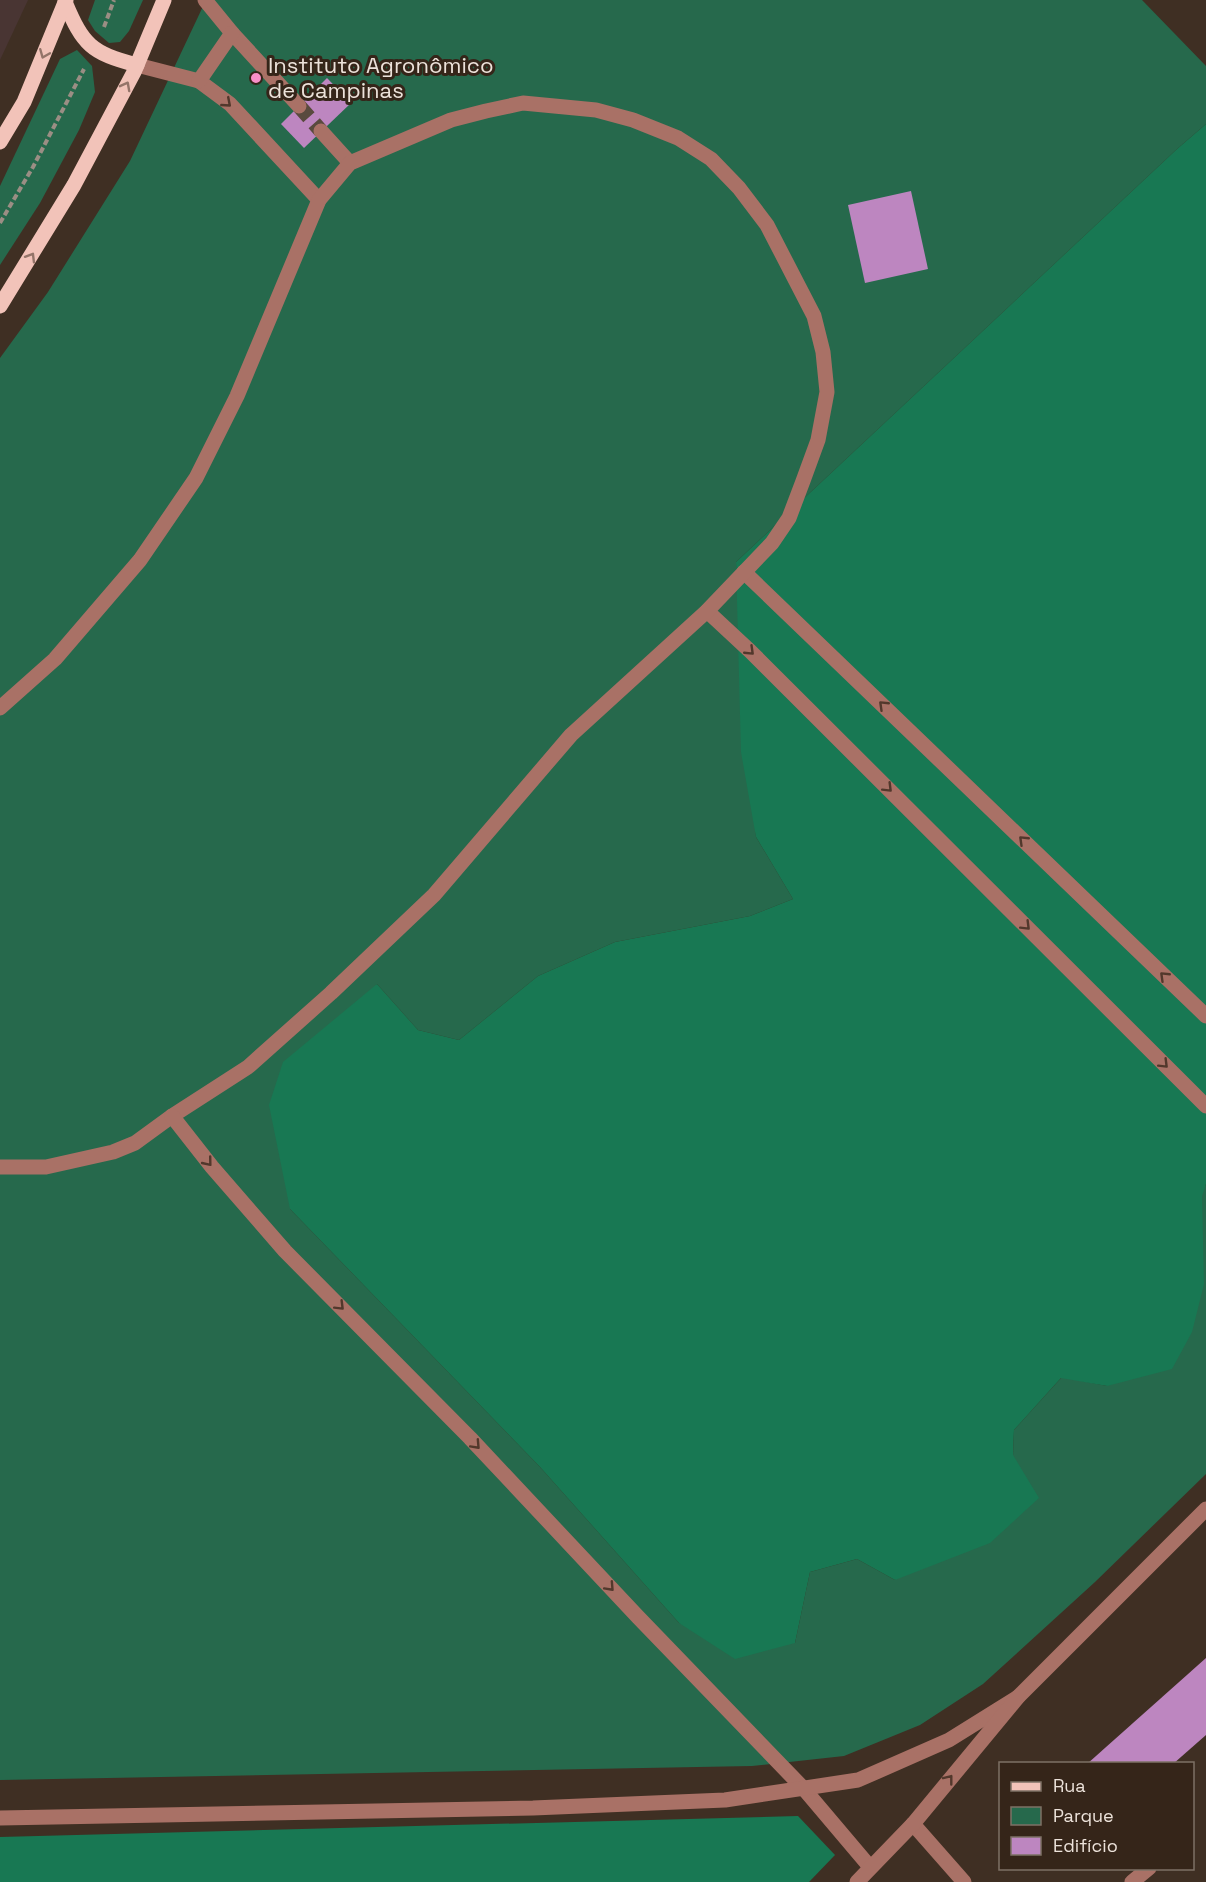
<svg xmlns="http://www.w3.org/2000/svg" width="1206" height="1882" font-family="'Space Grotesk',sans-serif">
	<rect width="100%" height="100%" fill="#3f2f23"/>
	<polygon fill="#493533" points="0,0 28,0 0,60"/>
	<g fill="#26694c">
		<polygon points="95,0 143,0 129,31 120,42 109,43 95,31 88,20"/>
		<polygon points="206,0 1142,0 1206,66 1206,124 1177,149 736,562 756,837 793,899 750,916 615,942 538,976 459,1040 418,1030 377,984 290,1209 540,1467 679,1623 795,1643 810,1572 857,1559 895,1580 1013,1455 1014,1430 1062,1377 1107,1386 1206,1184 1206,1474 1095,1582 983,1684 920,1725 844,1756 752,1766 0,1780 0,358 48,292 130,161"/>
		<polygon points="77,50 92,66 95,92 79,130 40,203 0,265 0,186 60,59"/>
	</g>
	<g fill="#187853">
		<polygon points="1206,124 1206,1184 1202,1196 1204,1284 1192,1332 1172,1369 1107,1386 1061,1378 1014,1430 1013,1455 1039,1498 990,1543 895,1580 857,1559 810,1572 795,1643 735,1659 679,1623 540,1467 290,1209 269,1105 283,1062 377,984 418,1030 459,1040 538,976 615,942 750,916 793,899 756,837 741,752 736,562 1177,149"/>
		<polygon points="798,1816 835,1855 809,1882 0,1882 0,1837"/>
	</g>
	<g fill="#bd86c0">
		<polygon points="327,78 351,103 304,148 281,124"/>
		<polygon points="911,191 928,269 865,283 848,205"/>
		<polygon points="1206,1658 1206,1735 1173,1764 1087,1764"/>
	</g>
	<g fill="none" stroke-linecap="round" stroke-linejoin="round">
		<polyline stroke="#594a3e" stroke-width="15" stroke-dasharray="15 8" stroke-linecap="butt" points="299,106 321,131"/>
		<g stroke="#9b8e84" stroke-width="4" stroke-dasharray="6 3" stroke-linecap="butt">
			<polyline points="104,27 114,0"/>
			<polyline points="0,223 33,167 84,69"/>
		</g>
		<g stroke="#a97166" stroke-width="15">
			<polyline points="205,0 232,33 299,106"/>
			<polyline points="137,65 199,81 230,104 319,200"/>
			<polyline points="199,81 232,33"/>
			<polyline points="321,131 350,163"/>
			<polyline points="744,572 1206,1016"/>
			<polyline points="707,611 750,651 1206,1106"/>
			<polyline points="0,708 55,659 140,560 196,478 237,396 319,200 350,163 451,120 486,111 523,103 596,110 633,120 678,138 711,159 739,188 767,225 814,316 823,352 827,392 818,440 803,481 789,518 772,543 707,611 571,735 434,895 331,993 248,1067 172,1116 135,1143 113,1152 46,1167 0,1167"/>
			<polyline points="172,1116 212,1167 285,1251 470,1438 638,1617 804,1789 870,1867"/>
			<polyline points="0,1818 533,1808 725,1800 858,1780 949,1740 1018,1697"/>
			<polyline points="913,1824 964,1882"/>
			<polyline points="857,1882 913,1824 1018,1697 1206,1509"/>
			<polyline points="1132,1882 1149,1868"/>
		</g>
		<g stroke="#f2c3b9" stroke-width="15">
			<path d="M65,2C83,45 91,53 137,65"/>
			<polyline points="0,142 24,102 66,0"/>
			<polyline points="0,306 74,185 134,72 164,0"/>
		</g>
	</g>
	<defs><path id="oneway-chevron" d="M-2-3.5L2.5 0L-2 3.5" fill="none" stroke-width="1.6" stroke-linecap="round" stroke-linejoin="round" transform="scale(1.5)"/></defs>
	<g stroke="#947469">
		<use href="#oneway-chevron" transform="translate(44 54) rotate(112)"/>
		<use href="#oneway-chevron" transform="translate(126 86) rotate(-62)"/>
		<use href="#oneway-chevron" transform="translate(31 257) rotate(-59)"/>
	</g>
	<g stroke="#52382c">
		<use href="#oneway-chevron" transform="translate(227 103) rotate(41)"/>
		<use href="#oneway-chevron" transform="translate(750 651) rotate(44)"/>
		<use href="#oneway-chevron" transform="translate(883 705) rotate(-136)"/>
		<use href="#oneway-chevron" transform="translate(888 788) rotate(45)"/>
		<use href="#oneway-chevron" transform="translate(1023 840) rotate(-136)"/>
		<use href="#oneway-chevron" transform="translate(1026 926) rotate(45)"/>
		<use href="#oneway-chevron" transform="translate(1164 976) rotate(-136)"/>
		<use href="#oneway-chevron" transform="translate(1164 1064) rotate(45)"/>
		<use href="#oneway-chevron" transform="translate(208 1162) rotate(51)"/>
		<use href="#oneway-chevron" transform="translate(340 1306) rotate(45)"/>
		<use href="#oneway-chevron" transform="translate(476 1445) rotate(47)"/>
		<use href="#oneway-chevron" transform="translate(610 1587) rotate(47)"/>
		<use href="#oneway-chevron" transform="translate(949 1779) rotate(-52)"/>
	</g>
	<circle fill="#f98fc9" stroke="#352519" stroke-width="2" cx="256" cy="78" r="6"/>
	<g text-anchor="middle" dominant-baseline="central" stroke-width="6" stroke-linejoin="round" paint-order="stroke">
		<g font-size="22" fill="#ece2da" stroke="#352519" text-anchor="start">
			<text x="268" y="65">Instituto Agronômico<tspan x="268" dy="25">de Campinas</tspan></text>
		</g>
	</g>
	<rect x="999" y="1762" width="195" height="108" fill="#352519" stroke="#7e7166" stroke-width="1.5"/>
	<rect x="1011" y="1782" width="30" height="9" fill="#f2c3b9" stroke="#7e7166" stroke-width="1.5"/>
	<text x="1053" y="1792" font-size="18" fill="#ece2da">Rua</text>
	<rect x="1011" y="1807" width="30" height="18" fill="#26694c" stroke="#7e7166" stroke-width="1.5"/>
	<text x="1053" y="1822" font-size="18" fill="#ece2da">Parque</text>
	<rect x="1011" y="1837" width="30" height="18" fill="#bd86c0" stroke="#7e7166" stroke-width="1.5"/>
	<text x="1053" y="1852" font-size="18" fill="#ece2da">Edifício</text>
</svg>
